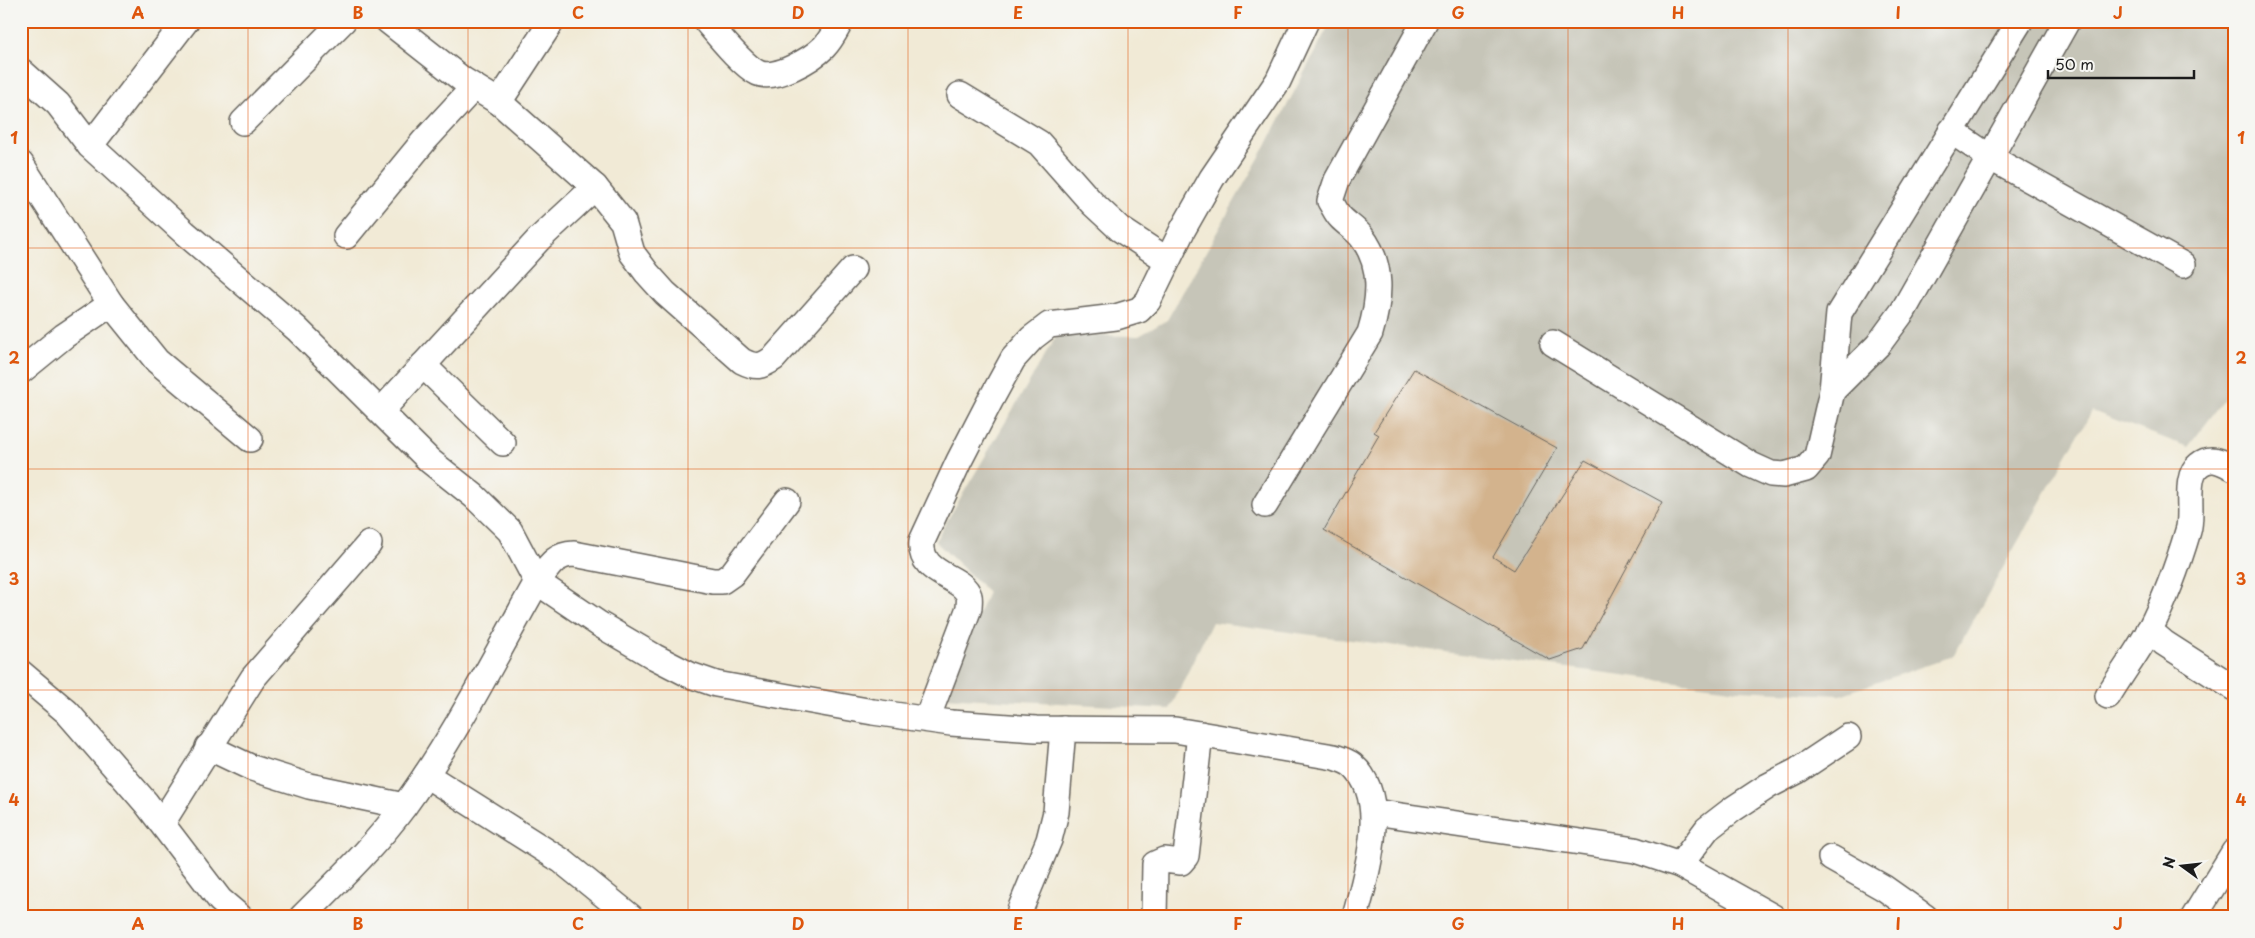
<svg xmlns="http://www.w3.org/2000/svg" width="2255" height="938" font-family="'Playpen Sans',sans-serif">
	<rect width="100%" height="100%" fill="#f6f6f2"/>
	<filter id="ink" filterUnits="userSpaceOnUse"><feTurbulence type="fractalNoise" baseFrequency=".02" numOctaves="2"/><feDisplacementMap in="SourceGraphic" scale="10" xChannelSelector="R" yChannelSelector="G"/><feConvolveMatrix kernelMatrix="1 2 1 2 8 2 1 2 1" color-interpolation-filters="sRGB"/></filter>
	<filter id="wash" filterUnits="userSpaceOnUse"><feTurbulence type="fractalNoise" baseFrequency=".0096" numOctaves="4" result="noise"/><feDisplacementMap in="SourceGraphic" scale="20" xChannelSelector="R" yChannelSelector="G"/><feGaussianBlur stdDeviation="1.12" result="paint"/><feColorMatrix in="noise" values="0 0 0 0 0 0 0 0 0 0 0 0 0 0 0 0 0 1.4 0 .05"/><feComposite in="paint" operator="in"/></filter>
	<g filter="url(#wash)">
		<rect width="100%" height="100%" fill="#f1ead6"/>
		<polygon fill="#c6c5b8" points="1331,21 2234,21 2234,387 2188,447 2092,411 1953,656 1840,695 1739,690 1212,622 1170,709 943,697 988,592 935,541 1057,335 1139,336 1167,320 1267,144"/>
		<g id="blocks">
			<polygon fill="#d3b38d" points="1414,369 1557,448 1493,557 1514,570 1585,460 1662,502 1583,649 1550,660 1324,530 1379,435 1374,432"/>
		</g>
	</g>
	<g filter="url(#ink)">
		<use href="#blocks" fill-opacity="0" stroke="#67645d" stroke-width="1"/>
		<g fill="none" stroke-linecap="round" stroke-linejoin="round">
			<g stroke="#67645d" stroke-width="28">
				<g id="minor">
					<path d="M388,21L463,80L499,102L595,187L623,222L632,253L647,273L665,293L742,361C756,368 761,367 774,358L853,269"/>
					<path d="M706,21C718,35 743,66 758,73C775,81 812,59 824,47C831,40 836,30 841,21"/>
					<path d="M21,71L58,104L90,146L185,233L297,329L430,461L474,496L510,531L537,582L599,624L655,657L690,675L716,684L873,712L951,723L1036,729L1175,730L1334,757C1340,759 1347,761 1352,765C1391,798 1366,875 1355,917"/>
					<polyline points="960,95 1039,143 1092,203 1120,229 1167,260"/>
					<polyline points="499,102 552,21"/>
					<polyline points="243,122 343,21"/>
					<polyline points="1951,131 1991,158 2183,265"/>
					<polyline points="90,146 186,21"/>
					<polyline points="21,164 111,304 157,361 250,439"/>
					<polyline points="346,236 424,141 474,87"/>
					<polyline points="1553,343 1751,465 1771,474 1784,475 1806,469 1817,456 1832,391 1839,313 2020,21"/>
					<polyline points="423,365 503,443"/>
					<polyline points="21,371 64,336 111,304"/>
					<polyline points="1832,391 1878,345 1903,311 2067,21"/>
					<polyline points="381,411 539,239 595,187"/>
					<path d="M1265,505L1370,333C1380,300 1384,265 1361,236C1355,229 1347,224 1341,218C1336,213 1334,207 1330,201L1337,180L1425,21"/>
					<polyline points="2149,630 2164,643 2234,688"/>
					<polyline points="21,673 67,712 146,803 220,900 240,917"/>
					<path d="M2108,696C2121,674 2137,653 2149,631C2165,600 2178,565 2188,531C2194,514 2183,477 2199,465C2211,455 2222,462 2234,468"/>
					<path d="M927,719L969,608C969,604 970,599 969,596C963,575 918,576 922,541L959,461L990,401L1013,359L1032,338L1049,325L1116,317L1139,310L1148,301L1183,229L1212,178L1278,81L1306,21"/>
					<polyline points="208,747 252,768 309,786 404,806"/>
					<polyline points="426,775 562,861 631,917"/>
					<polyline points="1374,812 1635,850 1680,865 1773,917"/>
					<polyline points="162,823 253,678 369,544"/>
					<polyline points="1831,858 1884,888 1925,917"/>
					<polyline points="1680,865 1707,829 1733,809 1768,786 1797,771 1848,737"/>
					<polyline points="1020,910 1049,840 1056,812 1063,729"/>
					<path d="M302,917C338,881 375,846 405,805C456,735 495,656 537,582C549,567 553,555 574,554L713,581H722L732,574L787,501"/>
					<polyline points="1154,917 1155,864 1164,860 1181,862 1186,856 1200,734"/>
					<polyline points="2194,917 2234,852"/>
				</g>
			</g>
			<use href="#minor" stroke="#fff" stroke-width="25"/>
		</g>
	</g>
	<path fill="none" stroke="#de560d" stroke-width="1" stroke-opacity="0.55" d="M248,21V917M468,21V917M688,21V917M908,21V917M1128,21V917M1348,21V917M1568,21V917M1788,21V917M2008,21V917M21,248H2234M21,469H2234M21,690H2234"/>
	<rect width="2255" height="938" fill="none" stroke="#f6f6f2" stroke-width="55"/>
	<g transform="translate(2182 866) rotate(285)" stroke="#f6f6f2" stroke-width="4" paint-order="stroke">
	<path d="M0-4L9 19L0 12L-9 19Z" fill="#1c1c1c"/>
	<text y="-8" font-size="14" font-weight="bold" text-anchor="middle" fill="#1c1c1c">N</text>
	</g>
	<path d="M2048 70v8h146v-8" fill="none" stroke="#1c1c1c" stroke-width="2.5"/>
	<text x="2055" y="70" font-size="15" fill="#1c1c1c" stroke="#f6f6f2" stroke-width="4" paint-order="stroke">50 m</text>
	<rect x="28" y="28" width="2200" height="882" fill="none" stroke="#de560d" stroke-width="2"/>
	<g font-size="16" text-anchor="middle" font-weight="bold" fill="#de560d">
		<text x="138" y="19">A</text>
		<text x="358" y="19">B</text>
		<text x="578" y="19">C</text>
		<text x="798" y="19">D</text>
		<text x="1018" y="19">E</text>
		<text x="1238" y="19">F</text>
		<text x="1458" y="19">G</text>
		<text x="1678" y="19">H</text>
		<text x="1898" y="19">I</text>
		<text x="2118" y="19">J</text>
		<text x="14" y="144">1</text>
		<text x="2241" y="144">1</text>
		<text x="14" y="364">2</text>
		<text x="2241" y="364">2</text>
		<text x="14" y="585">3</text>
		<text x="2241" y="585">3</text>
		<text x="14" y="806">4</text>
		<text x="2241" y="806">4</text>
		<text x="138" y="930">A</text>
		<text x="358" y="930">B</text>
		<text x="578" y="930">C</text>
		<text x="798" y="930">D</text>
		<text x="1018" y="930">E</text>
		<text x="1238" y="930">F</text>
		<text x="1458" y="930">G</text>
		<text x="1678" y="930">H</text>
		<text x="1898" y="930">I</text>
		<text x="2118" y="930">J</text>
	</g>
</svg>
